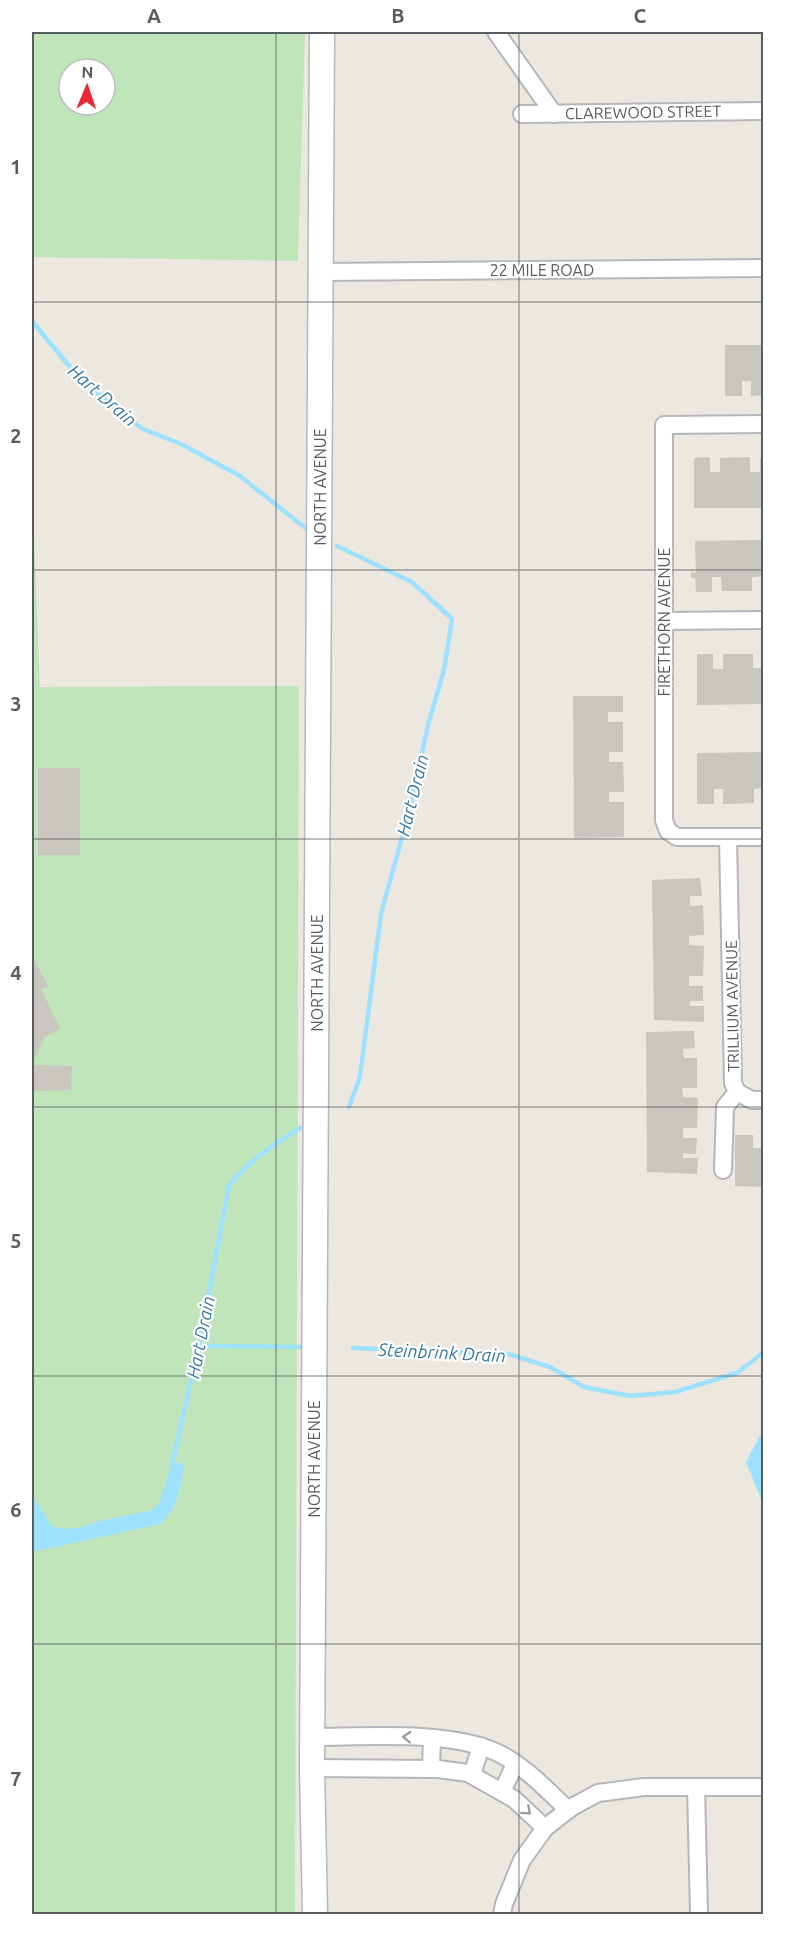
<svg xmlns="http://www.w3.org/2000/svg" width="795" height="1946" font-family="Ubuntu,sans-serif">
	<rect width="100%" height="100%" fill="#ece8df"/>
	<g fill="#c0e5bb" fill-rule="evenodd">
		<path d="M32,32H305L298,261L32,257ZM69,69H105V105H69Z"/>
		<polygon points="32,485 40,687 299,686 295,1914 32,1914"/>
	</g>
	<g fill="#9de1ff">
		<polygon points="763,1430 763,1504 746,1462"/>
		<path d="M181,1462L184,1464C181,1485 178,1510 160,1524L32,1552V1497L40,1507L51,1526L63,1529L78,1528L100,1521L153,1510L160,1501L171,1466Z"/>
	</g>
	<g fill="none" stroke-linecap="round" stroke-linejoin="round">
		<g stroke="#9de1ff" stroke-width="4.5">
			<polyline points="32,321 69,366 114,408 143,429 181,444 240,476 308,530"/>
			<polyline points="337,546 412,582 452,619 444,670 428,725 409,812 381,914 360,1077 349,1107"/>
			<polyline points="199,1346 301,1347"/>
			<polyline points="353,1348 508,1354 550,1367 584,1387 630,1396 675,1392 737,1373 764,1352"/>
			<path d="M171,1469L199,1346L229,1185C250,1160 273,1145 300,1128"/>
		</g>
	</g>
	<g fill="#c9c5bf">
		<polygon points="725,345 764,345 764,395 751,396 751,381 742,381 742,396 725,396"/>
		<polygon points="710,457 710,472 720,472 720,458 750,457 750,472 760,472 760,458 764,457 764,508 694,508 694,458"/>
		<polygon points="764,540 764,576 752,577 752,591 722,591 721,577 712,577 712,592 696,592 695,578 691,578 691,572 696,573 695,541"/>
		<polygon points="697,654 713,654 713,669 723,669 723,654 753,654 753,668 764,668 764,704 697,705"/>
		<polygon points="573,696 623,696 623,712 608,712 608,722 623,722 623,752 609,752 609,762 623,762 624,792 609,792 609,802 624,802 624,837 574,838"/>
		<polygon points="764,752 764,788 754,789 754,803 723,804 723,789 714,789 714,804 697,804 697,753"/>
		<rect x="38" y="768" width="42" height="87"/>
		<polygon points="700,878 702,896 690,896 690,906 703,905 704,935 689,936 689,945 704,946 703,976 689,976 689,986 703,986 703,1001 690,1001 690,1006 704,1006 704,1022 654,1020 652,880"/>
		<polygon points="32,955 48,986 41,989 60,1028 44,1038 32,1065"/>
		<polygon points="694,1031 695,1048 683,1049 684,1058 697,1058 697,1088 682,1088 683,1097 698,1098 697,1128 683,1128 683,1138 697,1138 696,1154 683,1153 683,1158 698,1158 697,1174 647,1172 646,1032"/>
		<polygon points="32,1065 72,1066 71,1090 32,1091"/>
		<polygon points="735,1135 753,1135 753,1148 764,1148 764,1187 735,1186"/>
	</g>
	<g fill="none" stroke-linecap="round" stroke-linejoin="round">
		<g stroke="#b3b7bb" stroke-width="20">
			<g id="street">
				<polyline points="496,32 554,114"/>
				<polyline points="522,114 764,111"/>
				<polyline points="321,272 764,268"/>
				<polyline points="764,424 664,425 664,820 668,831 677,837 764,837"/>
				<polyline points="664,621 764,620"/>
				<polyline points="737,1092 752,1100 764,1100"/>
				<polyline points="723,1170 725,1107 737,1092 733,1083 728,837"/>
				<path d="M313,1737C366,1737 448,1730 496,1752C524,1765 546,1789 568,1810"/>
				<polyline points="312,1768 438,1769 468,1773 514,1799 545,1828"/>
				<polyline points="431,1769 432,1738"/>
				<polyline points="472,1775 481,1746"/>
				<polyline points="696,1787 699,1914"/>
				<polyline points="502,1792 515,1764"/>
				<polyline points="502,1914 504,1904 522,1860 545,1828 572,1807 598,1793 644,1787 764,1787"/>
			</g>
		</g>
		<g stroke="#b3b8bd" stroke-width="27">
			<polyline id="secondary" points="315,1914 312,1768 322,32"/>
		</g>
		<use href="#street" stroke="#fff" stroke-width="16"/>
		<use href="#secondary" stroke="#fff" stroke-width="24"/>
	</g>
	<defs><path id="oneway-chevron" d="M-2-3.5L2.5 0L-2 3.5" fill="none" stroke-width="1.6" stroke-linecap="round" stroke-linejoin="round" transform="scale(1.5)"/></defs>
	<g stroke="#9b9ea0">
		<use href="#oneway-chevron" transform="translate(407 1737) rotate(-177)"/>
		<use href="#oneway-chevron" transform="translate(527 1811) rotate(42)"/>
	</g>
	<path fill="none" stroke="#585d61" stroke-width="1.5" stroke-opacity="0.55" d="M276,32V1914M519,32V1914M32,302H764M32,570H764M32,839H764M32,1107H764M32,1376H764M32,1644H764"/>
	<g text-anchor="middle" dominant-baseline="central" stroke-width="4.5" stroke-linejoin="round" paint-order="stroke">
		<g font-size="16" fill="#585d61" stroke="#fff">
			<text transform="translate(643 112) rotate(-1)">CLAREWOOD STREET</text>
			<text x="542" y="270">22 MILE ROAD</text>
			<text transform="translate(320 487) rotate(-90)">NORTH AVENUE</text>
			<text transform="translate(664 622) rotate(-90)">FIRETHORN AVENUE</text>
			<text transform="translate(317 973) rotate(-90)">NORTH AVENUE</text>
			<text transform="translate(732 1006) rotate(-91)">TRILLIUM AVENUE</text>
			<text transform="translate(314 1459) rotate(-90)">NORTH AVENUE</text>
		</g>
		<g font-size="18" font-style="italic" fill="#3577a0" stroke="#fff">
			<text transform="translate(103 395) rotate(41)">Hart Drain</text>
			<text transform="translate(412 795) rotate(-76)">Hart Drain</text>
			<text transform="translate(200 1337) rotate(-79)">Hart Drain</text>
			<text transform="translate(442 1352) rotate(3)">Steinbrink Drain</text>
		</g>
	</g>
	<rect width="795" height="1946" fill="none" stroke="#ffffff" stroke-width="66"/>
	<g transform="translate(87 87) rotate(2)"><circle r="28" fill="#ffffff" stroke="#bcbec0" stroke-width="1.5"/>
	<path d="M0-4.5L10 22L0 15L-10 22Z" fill="#ec2631"/>
	<text y="-9" font-size="16" font-weight="bold" text-anchor="middle" fill="#585d61">N</text>
	</g>
	<rect x="33" y="33" width="729" height="1880" fill="none" stroke="#585d61" stroke-width="2"/>
	<g font-size="20" text-anchor="middle" font-weight="bold" fill="#585d61">
		<text x="154" y="23">A</text>
		<text x="398" y="23">B</text>
		<text x="640" y="23">C</text>
		<text x="16" y="174">1</text>
		<text x="16" y="443">2</text>
		<text x="16" y="711">3</text>
		<text x="16" y="980">4</text>
		<text x="16" y="1248">5</text>
		<text x="16" y="1517">6</text>
		<text x="16" y="1786">7</text>
	</g>
</svg>
